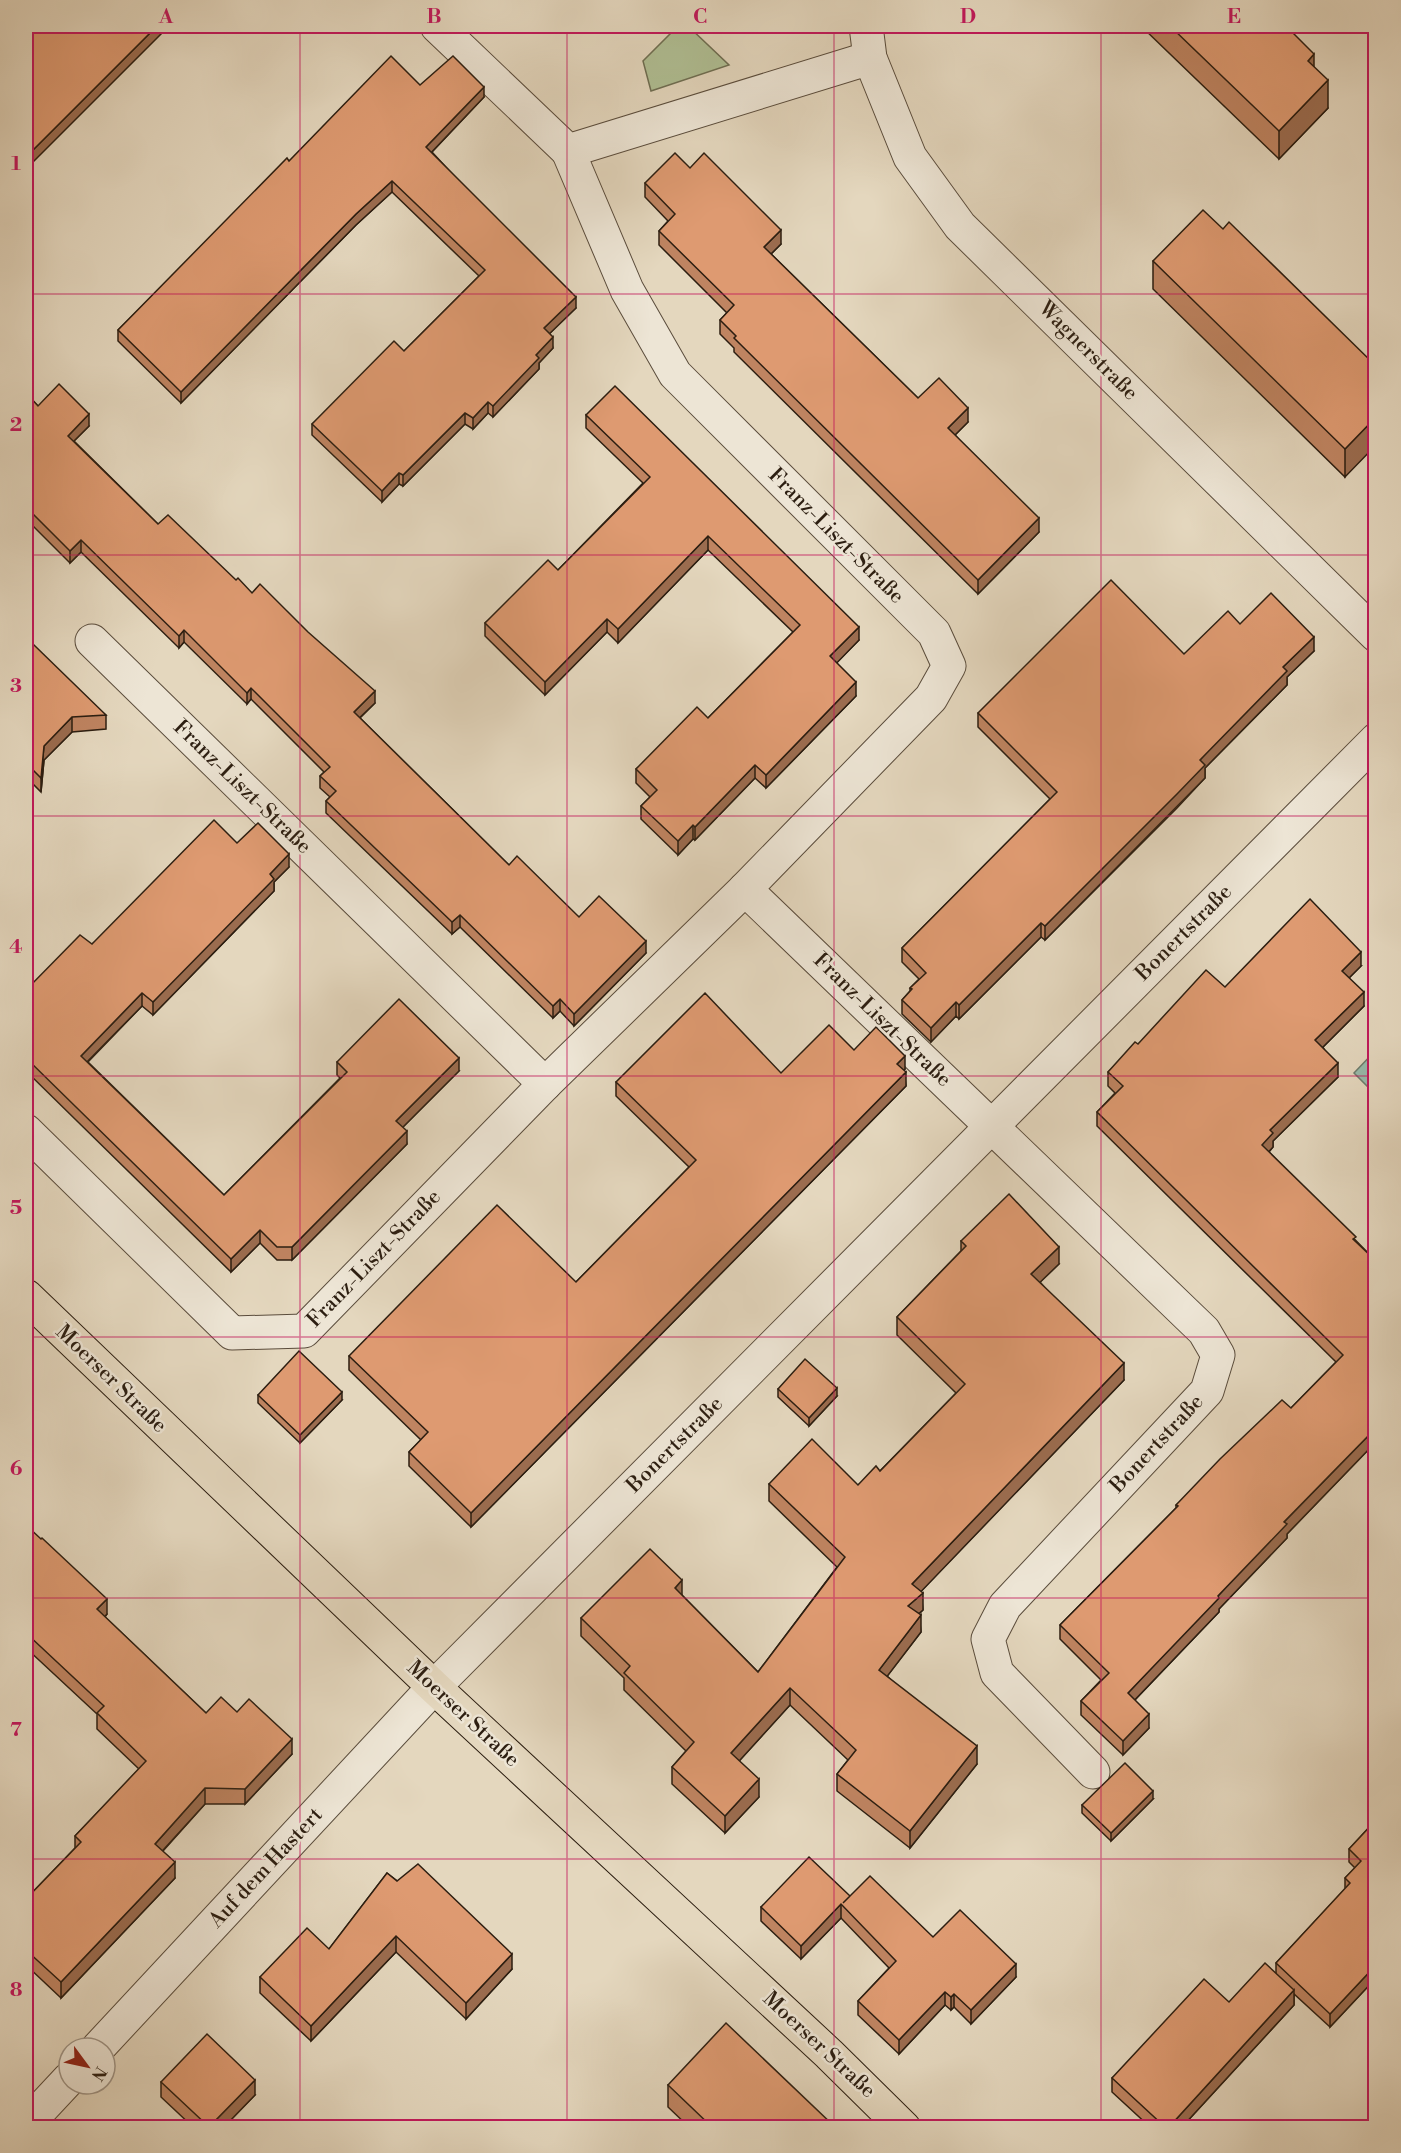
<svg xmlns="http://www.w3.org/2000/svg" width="1401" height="2153" font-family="'Libre Bodoni',serif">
	<rect width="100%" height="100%" fill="#e4d7be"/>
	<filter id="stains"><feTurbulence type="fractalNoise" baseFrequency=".00333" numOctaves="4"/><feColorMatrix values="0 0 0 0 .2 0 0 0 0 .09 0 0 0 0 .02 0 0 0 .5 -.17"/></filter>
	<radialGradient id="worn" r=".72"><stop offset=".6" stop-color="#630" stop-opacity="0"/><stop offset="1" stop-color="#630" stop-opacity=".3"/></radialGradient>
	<polygon fill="#b0bf94" stroke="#6e6e52" stroke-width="1.5" points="678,26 688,26 729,65 651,91 643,61"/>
	<polygon fill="#97baab" stroke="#6c7c6d" stroke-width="1.5" points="1375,1051 1376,1092 1374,1093 1354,1073"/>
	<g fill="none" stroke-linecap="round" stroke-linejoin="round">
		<g stroke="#5a4c3c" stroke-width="35">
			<g id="minor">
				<polyline points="437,26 568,151 870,58"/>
				<polyline points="866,26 870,58 910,157 960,226 1376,635"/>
				<polyline points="568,151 627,290 675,374 934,633 949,666 931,698 745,889 1204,1331 1218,1355 1207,1391 1005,1606 988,1639 997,1673 1093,1772"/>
				<polyline points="92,641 545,1084"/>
				<polyline points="26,1131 232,1333 304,1331 545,1084 745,889"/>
				<polyline points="98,2048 434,1687 1376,740"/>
				<polyline points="26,2125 69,2079"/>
			</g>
		</g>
		<g stroke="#2c1e11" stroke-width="35">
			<polyline id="major" points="26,1296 434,1687 829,2054 904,2128"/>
		</g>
		<use href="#minor" stroke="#ede5d5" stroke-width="33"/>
		<use href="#major" stroke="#e4d7be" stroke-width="33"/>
	</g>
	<g fill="#bf8461" stroke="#2c1e11" stroke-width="1.5">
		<polygon points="1141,26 1286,26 1328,108 1279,159"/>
		<polygon points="420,85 484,97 432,152 576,308 549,334 553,348 539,363 539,369 493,417 488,413 473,429 465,424 403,486 399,484 382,502 312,435 312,424 404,351 479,276 392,192 356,225 181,403 118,341 118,330 289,161"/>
		<polygon points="690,168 781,244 771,254 918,398 968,422 955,435 1039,532 978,594 734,352 734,348 720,334 720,320 727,313 659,245 659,231 668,221 645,197 645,183"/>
		<polygon points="1223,229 1376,366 1345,477 1153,289 1153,261"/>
		<polygon points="26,393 38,406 89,426 74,441 158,524 252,593 375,703 360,718 509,865 579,917 646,953 574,1026 560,1011 553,1018 460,927 452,934 326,813 326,801 330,797 320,788 320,776 324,772 251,699 247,704 184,642 179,648 81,552 70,563 26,519"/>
		<polygon points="586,415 859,640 836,663 856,696 766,788 755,778 695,840 693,839 678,855 641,819 641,806 650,797 636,783 636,769 708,718 793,632 708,550 618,643 607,632 545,695 485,636 485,623 558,570 643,483 586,428"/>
		<polygon points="1240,624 1314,651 1287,677 1287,685 1205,768 1205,778 1177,808 1045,940 1041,937 959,1019 956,1016 931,1042 902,1014 902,1000 910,991 910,988 919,979 902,962 902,948 1050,799 978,727 978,713 1184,654"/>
		<polygon points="26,653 106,715 106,729 72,732 44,760 41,792 26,777"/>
		<polygon points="237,843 289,867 274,882 274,891 153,1015 142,1006 88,1062 224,1195 340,1078 337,1075 337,1062 459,1071 403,1127 407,1144 292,1260 277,1260 260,1243 231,1272 26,1071 26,990"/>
		<polygon points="1361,966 1349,978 1364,1006 1323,1047 1338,1077 1273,1141 1273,1147 1269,1152 1376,1261 1376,1449 1372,1446 1287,1534 1287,1538 1219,1609 1219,1612 1135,1700 1149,1728 1123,1755 1081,1715 1081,1701 1101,1680 1060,1639 1060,1625 1176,1508 1176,1505 1291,1408 1336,1362 1097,1126 1097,1112 1115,1093 1108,1086 1108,1072 1138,1044 1225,987"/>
		<polygon points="854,1050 905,1069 904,1070 906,1086 471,1527 409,1466 409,1452 421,1440 349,1370 349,1356 576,1282 689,1167 616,1096 616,1082 781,1073"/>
		<polygon points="961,1241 1059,1264 1040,1282 1124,1380 921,1591 923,1610 919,1614 921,1632 887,1676 977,1764 910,1848 837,1791 837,1774 848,1760 790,1705 739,1761 759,1797 725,1833 672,1784 672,1767 686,1751 624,1690 624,1678 581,1636 581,1618 682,1595 758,1672 837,1567 769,1501 769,1484 858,1485 880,1471 956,1393 897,1335 897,1317 961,1251"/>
		<polygon points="778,1389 837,1396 809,1426 778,1397"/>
		<polygon points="258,1395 342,1400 300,1443 258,1403"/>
		<polygon points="26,1525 107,1614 105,1617 206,1713 237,1712 292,1754 245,1804 205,1804 163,1851 175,1878 61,1998 26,1965 26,1899 75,1848 75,1836 139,1769 97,1729 97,1714 26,1648"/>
		<polygon points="1153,1799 1111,1841 1082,1813 1082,1805"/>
		<polygon points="1376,1820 1376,1978 1330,2027 1294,1994 1294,2005 1182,2127 1150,2127 1112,2092 1112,2078 1276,1973 1276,1963 1345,1889 1345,1878 1355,1868 1349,1862 1349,1849"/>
		<polygon points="387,1873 512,1969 466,2019 396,1952 311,2041 260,1993 260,1977 329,1949"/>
		<polygon points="850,1896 933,1937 1016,1977 971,2024 954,2007 951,2010 945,2005 899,2054 858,2015 858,2001 889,1968 841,1918 801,1959 761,1921 761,1907"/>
		<polygon points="161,2082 255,2095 224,2127 193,2127 161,2097"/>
		<polygon points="668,2085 835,2127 689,2127 668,2107"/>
	</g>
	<g fill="#9b6c4f" stroke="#2c1e11" stroke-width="1.5">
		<polygon points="157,26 169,26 26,169 26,157"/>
		<polygon points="1314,54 1314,82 1308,61"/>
		<polygon points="1328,80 1328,108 1279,159 1279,131"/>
		<polygon points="484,87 484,97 426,158 426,147"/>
		<polygon points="392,181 392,192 356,225 181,403 181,392 356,214"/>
		<polygon points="781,230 781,244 764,261 764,247"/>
		<polygon points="576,297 576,308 544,339 544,328"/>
		<polygon points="553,337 553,348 539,363 539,369 493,417 493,406 536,355"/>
		<polygon points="488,402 488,413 473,429 473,418"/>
		<polygon points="968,408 968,422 948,442 948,428"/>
		<polygon points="465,413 465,424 403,486 403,475"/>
		<polygon points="89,414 89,426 68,447 68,436"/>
		<polygon points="1376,417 1376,445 1345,477 1345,449"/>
		<polygon points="399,473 399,484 382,502 382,491"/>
		<polygon points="1039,518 1039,532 978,594 978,580"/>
		<polygon points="708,536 708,550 618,643 618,629"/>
		<polygon points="81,540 81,552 70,563 70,551"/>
		<polygon points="607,619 607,632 545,695 545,682"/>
		<polygon points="859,627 859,640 830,670 830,656"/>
		<polygon points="184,630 184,642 179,648 179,636"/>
		<polygon points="1314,637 1314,651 1287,677 1287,685 1205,768 1205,778 1045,940 1045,926 1200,760 1283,667"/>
		<polygon points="856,682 856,696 766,788 766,775"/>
		<polygon points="251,688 251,699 247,704 247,693"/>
		<polygon points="375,691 375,703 354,723 354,712"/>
		<polygon points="72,717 72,732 44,760 41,792 41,778 44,746"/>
		<polygon points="755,765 755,778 695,840 695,827"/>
		<polygon points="693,825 693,839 678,855 678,841"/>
		<polygon points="289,854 289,867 274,882 274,891 153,1015 153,1002 270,874"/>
		<polygon points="460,915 460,927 452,934 452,922"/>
		<polygon points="1041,923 1041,937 959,1019 959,1005"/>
		<polygon points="646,941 646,953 574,1026 574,1014"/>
		<polygon points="1361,952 1361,966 1342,985 1342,971"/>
		<polygon points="1364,992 1364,1006 1315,1055 1315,1040"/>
		<polygon points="142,993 142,1006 81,1068 81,1056"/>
		<polygon points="560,999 560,1011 553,1018 553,1006"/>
		<polygon points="956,1002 956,1016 931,1042 931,1028"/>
		<polygon points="905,1056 905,1069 897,1078 897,1064"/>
		<polygon points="459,1058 459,1071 396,1134 396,1121"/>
		<polygon points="1338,1063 1338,1077 1273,1141 1273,1147 1262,1159 1262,1145 1270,1130"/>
		<polygon points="906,1072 906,1086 471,1527 471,1513"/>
		<polygon points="407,1131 407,1144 292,1260 292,1247"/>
		<polygon points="260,1230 260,1243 231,1272 231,1259"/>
		<polygon points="1059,1247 1059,1264 1031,1291 1031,1274"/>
		<polygon points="1124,1363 1124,1380 912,1601 912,1584"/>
		<polygon points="837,1388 837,1396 809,1426 809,1418"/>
		<polygon points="342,1392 342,1400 300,1443 300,1435"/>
		<polygon points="1372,1432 1372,1446 1287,1534 1287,1538 1219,1609 1219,1612 1128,1707 1128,1693 1218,1596 1284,1522"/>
		<polygon points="682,1580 682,1598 675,1588"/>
		<polygon points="923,1593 923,1610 908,1623 908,1606"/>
		<polygon points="107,1599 107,1614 97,1625 97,1609"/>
		<polygon points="921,1615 921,1632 879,1687 879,1670"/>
		<polygon points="790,1688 790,1705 731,1770 731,1753"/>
		<polygon points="1149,1714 1149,1728 1123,1755 1123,1741"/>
		<polygon points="292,1739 292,1754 245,1804 245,1789"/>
		<polygon points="977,1746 977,1764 910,1848 910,1831"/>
		<polygon points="759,1779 759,1797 725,1833 725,1816"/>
		<polygon points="205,1788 205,1804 155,1859 155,1844"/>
		<polygon points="1153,1791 1153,1799 1111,1841 1111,1833"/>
		<polygon points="175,1862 175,1878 61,1998 61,1982"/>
		<polygon points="841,1904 841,1918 801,1959 801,1946"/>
		<polygon points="396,1936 396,1952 311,2041 311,2026"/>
		<polygon points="512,1954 512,1969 466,2019 466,2003"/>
		<polygon points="1016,1964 1016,1977 971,2024 971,2010"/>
		<polygon points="1376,1965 1376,1978 1330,2027 1330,2014"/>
		<polygon points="1294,1990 1294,2005 1182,2127 1169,2127"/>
		<polygon points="945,1992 945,2005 899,2054 899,2040"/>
		<polygon points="954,1994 954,2007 951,2010 951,1997"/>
		<polygon points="255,2080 255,2095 224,2127 209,2127"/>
	</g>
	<g fill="#de9a71" stroke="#2c1e11" stroke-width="1.5">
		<polygon points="26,26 157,26 26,157"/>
		<polygon points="1170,26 1286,26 1314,54 1308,61 1328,80 1279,131"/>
		<polygon points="391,56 420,85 453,56 484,87 426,147 576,297 544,328 553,337 536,355 539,358 493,406 488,402 473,418 465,413 403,475 399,473 382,491 312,424 394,341 404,351 485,270 392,181 356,214 181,392 118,330 287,158 289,161"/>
		<polygon points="675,153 690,168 704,153 781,230 764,247 918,398 939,378 968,408 948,428 1039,518 978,580 734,338 736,336 720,320 734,305 659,231 675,214 645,183"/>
		<polygon points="1203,210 1223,229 1229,222 1376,366 1376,417 1345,449 1153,261"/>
		<polygon points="59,384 89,414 68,436 158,524 168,515 236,580 238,578 252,593 260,584 308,632 375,691 354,712 509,865 517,856 579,917 599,896 646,941 574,1014 560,999 553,1006 460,915 452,922 326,801 336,791 320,776 330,767 251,688 247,693 184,630 179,636 81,540 70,551 26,507 26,393 38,406"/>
		<polygon points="615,386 859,627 830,656 856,682 766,775 755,765 695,827 693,825 678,841 641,806 657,790 636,769 697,707 708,718 800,625 708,536 618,629 607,619 545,682 485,623 548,560 558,570 650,477 586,415"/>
		<polygon points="1111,580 1184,654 1228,611 1240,624 1271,593 1314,637 1283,667 1287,671 1200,760 1205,765 1177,794 1045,926 1041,923 959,1005 956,1002 931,1028 902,1000 912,989 910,988 926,973 902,948 1057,792 978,713"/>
		<polygon points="34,645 106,715 72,717 44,746 41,778 26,763 26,653"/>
		<polygon points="214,820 237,843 258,823 289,854 270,874 274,879 153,1002 142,993 81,1056 224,1195 347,1072 337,1062 399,999 459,1058 396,1121 407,1131 292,1247 277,1247 260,1230 231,1259 26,1058 26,990 80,935 92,944"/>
		<polygon points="1310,899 1361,952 1342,971 1364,992 1315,1040 1338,1063 1270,1130 1273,1133 1262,1145 1356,1237 1353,1239 1376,1261 1376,1435 1372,1432 1284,1522 1287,1524 1218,1596 1219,1598 1128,1693 1149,1714 1123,1741 1081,1701 1109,1673 1060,1625 1178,1506 1176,1505 1220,1459 1282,1400 1291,1408 1343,1355 1097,1112 1123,1086 1108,1072 1135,1042 1138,1044 1206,970 1225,987"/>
		<polygon points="705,993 781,1073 829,1025 854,1050 876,1027 905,1056 897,1064 906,1072 471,1513 409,1452 428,1432 349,1356 497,1205 576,1282 696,1160 616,1082"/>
		<polygon points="1009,1194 1059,1247 1031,1274 1124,1363 912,1584 923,1593 908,1606 921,1615 879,1670 977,1746 910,1831 837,1774 856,1750 790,1688 731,1753 759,1779 725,1816 672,1767 694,1742 624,1673 630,1666 581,1618 650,1549 682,1580 675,1588 758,1672 845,1557 769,1484 812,1439 858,1485 876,1466 880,1471 965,1384 897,1317 966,1246 961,1241"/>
		<polygon points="299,1351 342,1392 300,1435 258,1395"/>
		<polygon points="805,1359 837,1388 809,1418 778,1389"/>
		<polygon points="26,1525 41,1539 42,1538 107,1599 97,1609 206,1713 221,1697 237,1712 249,1699 292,1739 245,1789 205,1788 155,1844 175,1862 61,1982 26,1950 26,1899 81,1842 75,1836 146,1761 97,1713 104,1706 26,1633"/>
		<polygon points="1125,1763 1153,1791 1111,1833 1082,1805"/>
		<polygon points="1376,1820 1376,1965 1330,2014 1276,1963 1350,1883 1345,1878 1361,1861 1349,1849"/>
		<polygon points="809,1857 850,1896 843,1903 870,1876 933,1937 960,1910 1016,1964 971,2010 954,1994 951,1997 945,1992 899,2040 858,2001 896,1961 841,1904 801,1946 761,1907"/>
		<polygon points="418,1864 512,1954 466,2003 396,1936 311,2026 260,1977 307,1928 329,1949 387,1873 397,1881"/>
		<polygon points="1265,1963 1294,1990 1169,2127 1165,2127 1112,2078 1204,1979 1229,2002"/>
		<polygon points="726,2023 835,2127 712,2127 668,2085"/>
		<polygon points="207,2034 255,2080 209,2127 161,2082"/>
	</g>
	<path fill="none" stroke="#c2185b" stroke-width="1.5" stroke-opacity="0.55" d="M300,26V2128M567,26V2128M834,26V2128M1101,26V2128M26,294H1376M26,555H1376M26,816H1376M26,1076H1376M26,1337H1376M26,1598H1376M26,1859H1376"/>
	<g text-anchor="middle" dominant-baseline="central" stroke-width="5" stroke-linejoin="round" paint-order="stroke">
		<g font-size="21" fill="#2c1e11" stroke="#ede5d5">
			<text transform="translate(1088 351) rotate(45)">Wagnerstraße</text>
			<text transform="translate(836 536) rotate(45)">Franz-Liszt-Straße</text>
			<text transform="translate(242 787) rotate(44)">Franz-Liszt-Straße</text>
			<text transform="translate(1184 933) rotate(-45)">Bonertstraße</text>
			<text transform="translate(882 1020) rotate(44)">Franz-Liszt-Straße</text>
			<text transform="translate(374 1259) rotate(-46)">Franz-Liszt-Straße</text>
			<text transform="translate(111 1379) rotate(44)">Moerser Straße</text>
			<text transform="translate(1157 1444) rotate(-47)">Bonertstraße</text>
			<text transform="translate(675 1445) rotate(-45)">Bonertstraße</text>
			<text transform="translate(463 1714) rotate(43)">Moerser Straße</text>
			<text transform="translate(266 1868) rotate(-47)">Auf dem Hastert</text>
			<text transform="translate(819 2045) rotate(43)">Moerser Straße</text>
		</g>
	</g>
	<rect width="1401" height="2153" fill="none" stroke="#e4d7be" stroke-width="66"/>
	<g transform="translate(87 2066) rotate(123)"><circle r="28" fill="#ede5d5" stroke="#a09587" stroke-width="1.5"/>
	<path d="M0-4.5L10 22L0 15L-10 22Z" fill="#8f2418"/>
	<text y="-9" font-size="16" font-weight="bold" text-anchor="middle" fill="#2c1e11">N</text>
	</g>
	<rect x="33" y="33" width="1335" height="2087" fill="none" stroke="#c2185b" stroke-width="2"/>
	<g font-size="20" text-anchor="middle" font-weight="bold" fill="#c2185b">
		<text x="166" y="23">A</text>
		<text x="434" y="23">B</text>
		<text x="700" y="23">C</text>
		<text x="968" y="23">D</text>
		<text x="1234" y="23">E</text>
		<text x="16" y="170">1</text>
		<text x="16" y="431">2</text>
		<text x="16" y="692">3</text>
		<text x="16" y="953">4</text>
		<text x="16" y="1214">5</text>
		<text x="16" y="1475">6</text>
		<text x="16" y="1736">7</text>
		<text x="16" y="1996">8</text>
	</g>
	<rect width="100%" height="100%" filter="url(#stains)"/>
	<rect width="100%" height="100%" fill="url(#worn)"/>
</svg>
